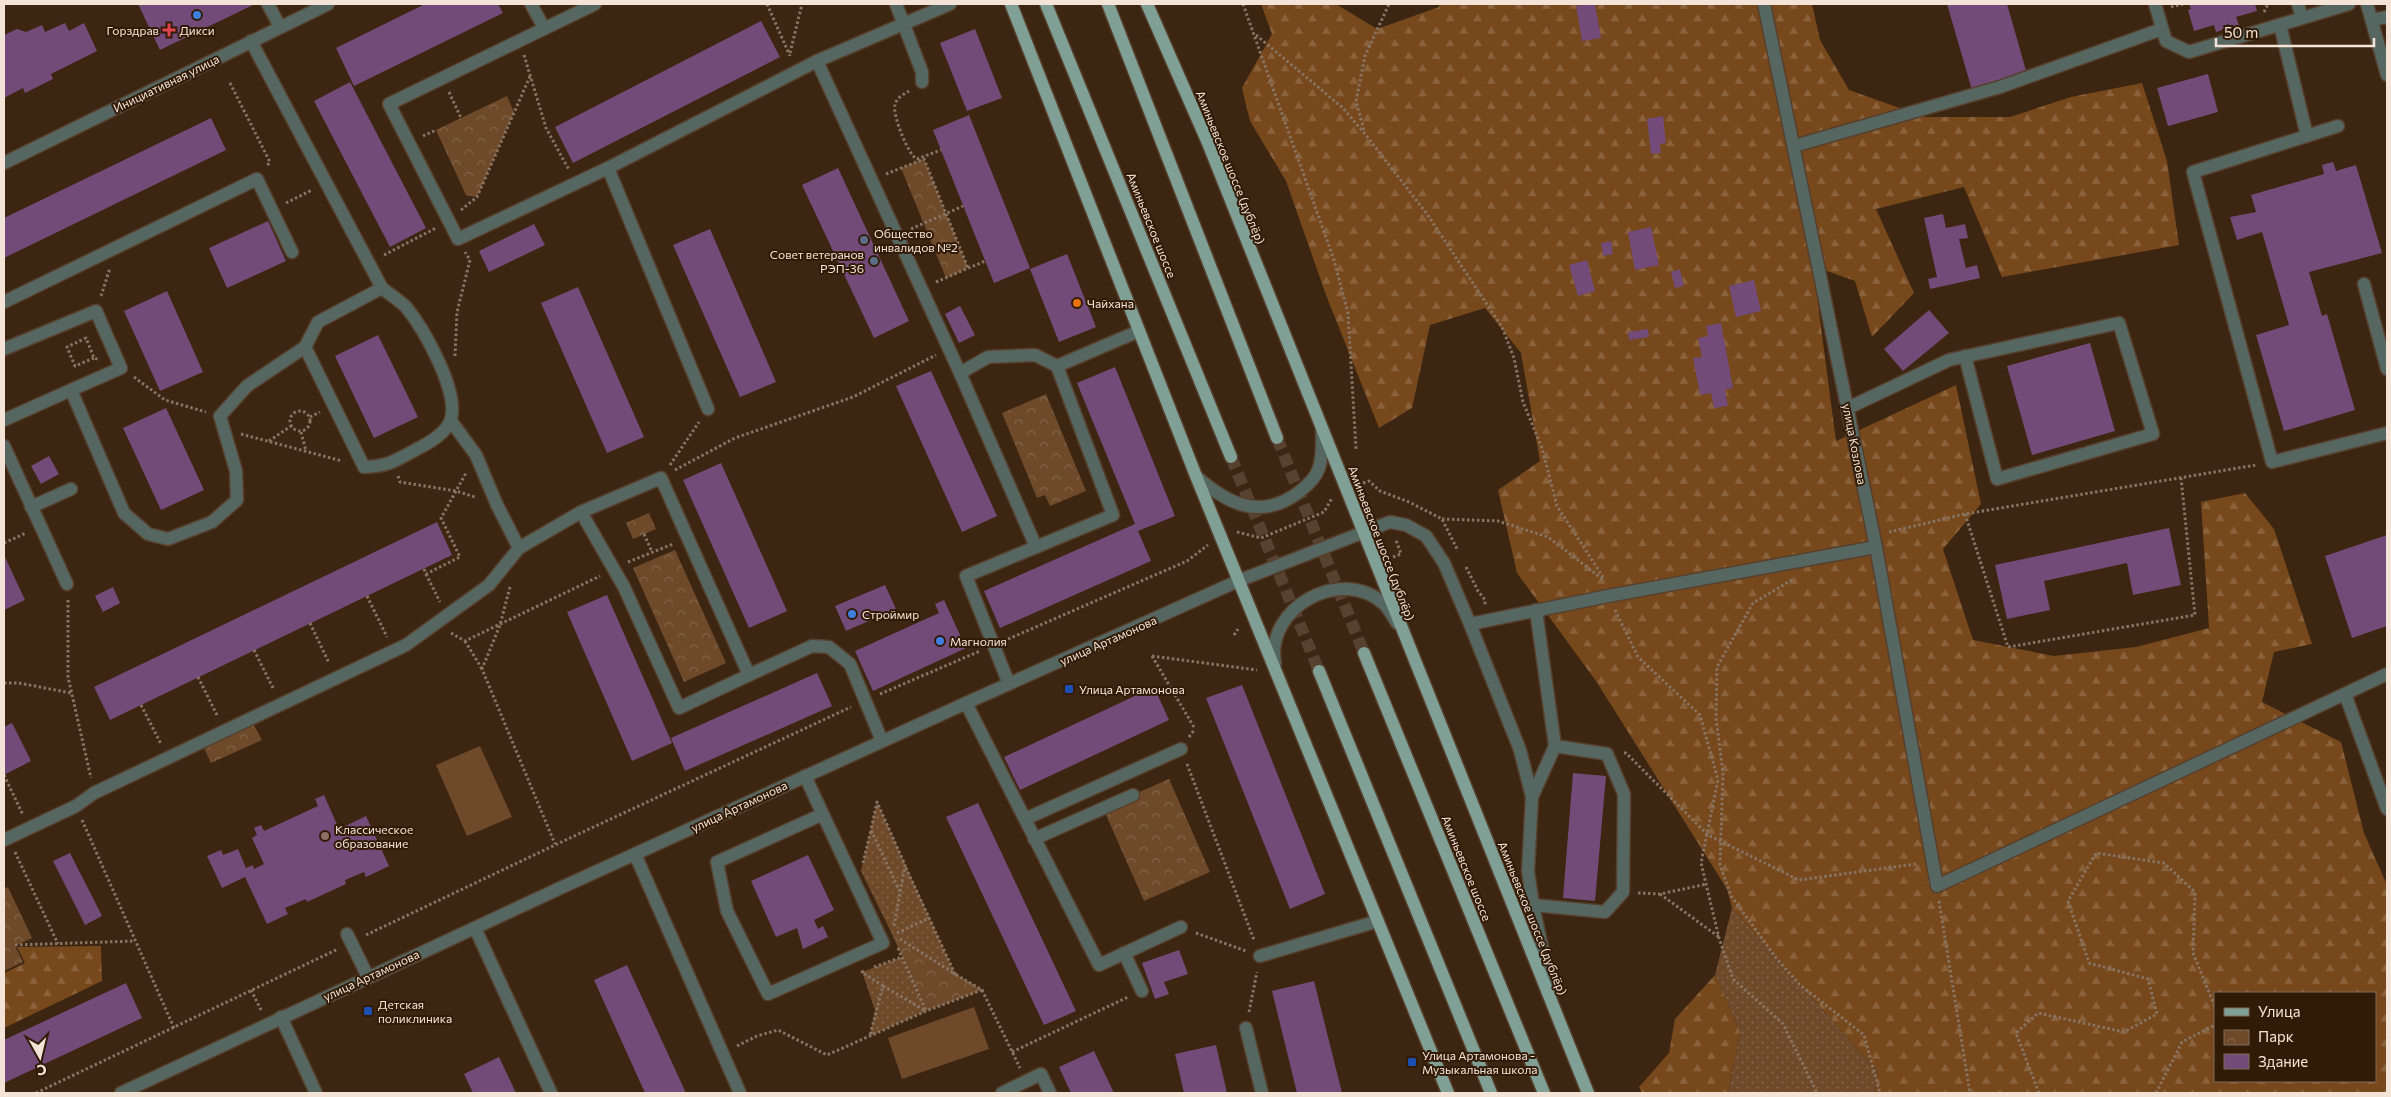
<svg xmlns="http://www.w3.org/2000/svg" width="2391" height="1097" font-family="Commissioner,sans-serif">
	<defs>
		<pattern id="grass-dots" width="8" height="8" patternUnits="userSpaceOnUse" patternTransform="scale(1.25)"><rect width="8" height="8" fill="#6e4a2b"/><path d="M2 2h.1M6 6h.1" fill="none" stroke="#836449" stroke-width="1.8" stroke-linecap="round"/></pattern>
		<pattern id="forest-firs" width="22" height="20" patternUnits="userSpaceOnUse" patternTransform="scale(1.25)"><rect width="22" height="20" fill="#76481c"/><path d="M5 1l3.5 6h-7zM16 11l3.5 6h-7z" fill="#8a623c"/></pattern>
		<pattern id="park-crowns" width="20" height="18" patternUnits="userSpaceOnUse" patternTransform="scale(1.25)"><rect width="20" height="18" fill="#6e4a2b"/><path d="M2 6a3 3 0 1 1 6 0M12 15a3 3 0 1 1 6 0" fill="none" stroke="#836449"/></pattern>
	</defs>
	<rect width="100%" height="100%" fill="#3c2511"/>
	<g fill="url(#grass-dots)">
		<polygon points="877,802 955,974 892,934 861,871"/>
		<polygon points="1732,908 1878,1072 1875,1093 1728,1093 1740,1032 1715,975"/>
		<polygon points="902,957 926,1011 870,1036 875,1010 862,972"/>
	</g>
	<g fill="url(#forest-firs)" fill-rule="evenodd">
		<path d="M1261,4H1336L1377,29L1439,7V4H1812L1820,40L1849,90L1925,117H2010L2071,97L2142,83L2167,161L2179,245L2002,277L1964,187L1876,209L1914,293L1872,337L1855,281L1813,266L1836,441L1956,385L1981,504L1943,549L1973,640L2054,656L2136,647L2209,628L2201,502L2245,493L2274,529L2312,644L2274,652L2262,702L2341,742L2364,833L2387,885V1093H1875L1878,1072L1732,908L1727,889L1596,681L1517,573L1498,490L1540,461L1521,353L1485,308L1430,325L1412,408L1379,428L1326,295L1286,181L1250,121L1242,88L1272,34ZM2215,993H2375V1081H2215Z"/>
		<polygon points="101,946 102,981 4,1028 4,973 25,963 17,947"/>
		<polygon points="1715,975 1740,1032 1728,1093 1642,1093 1639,1087 1669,1053 1675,1019"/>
	</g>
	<g fill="url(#park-crowns)">
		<polygon points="507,96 514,112 477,197 466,195 436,130"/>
		<polygon points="924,159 968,268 946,278 901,168"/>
		<polygon points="1046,394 1086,491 1050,506 1045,495 1037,498 1002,413"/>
		<polygon points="649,513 656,529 633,539 626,523"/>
		<polygon points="675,550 726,663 684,682 633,568"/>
		<polygon points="253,723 262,740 211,763 203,746"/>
		<polygon points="1169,779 1210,872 1144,901 1103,808"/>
		<polygon points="8,887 32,938 15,946 23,962 4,971 4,889"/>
		<polygon points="892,934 982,990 926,1011"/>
	</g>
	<g fill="#6e4a2b">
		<polygon points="480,746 512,817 467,836 436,765"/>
		<polygon points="974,1007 989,1049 902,1079 888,1038"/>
	</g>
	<g fill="#734b78">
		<polygon points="138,4 255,4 160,50"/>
		<polygon points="425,4 498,4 503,13 354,86 336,48"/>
		<polygon points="1587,4 1595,4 1601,38 1582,41 1576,6"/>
		<polygon points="1947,4 2007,4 2027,74 1972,90"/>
		<polygon points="2189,4 2255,4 2257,11 2236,17 2239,25 2216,32 2214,25 2194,31 2188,10 2191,9"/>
		<polygon points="761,21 780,57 573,163 555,127"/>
		<polygon points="65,23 69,31 84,23 97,51 51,74 53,79 25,93 23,88 4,98 4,35 17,29 26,32 42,25 45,32"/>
		<polygon points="975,29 1002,98 967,111 940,43"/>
		<polygon points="2208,74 2218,112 2168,126 2157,88"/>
		<polygon points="350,82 426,228 390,247 314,101"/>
		<polygon points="969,115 1030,268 994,283 933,130"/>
		<polygon points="1663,116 1666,143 1660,144 1661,153 1651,154 1647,119"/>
		<polygon points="211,118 226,150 4,258 4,218"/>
		<polygon points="2333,162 2336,171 2356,165 2382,253 2309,272 2322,316 2327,314 2355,410 2284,431 2256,335 2289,325 2262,232 2237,240 2230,217 2256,212 2251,195 2324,174 2322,165"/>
		<polygon points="838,168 909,321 874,338 802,185"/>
		<polygon points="1943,214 1946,228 1965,224 1968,238 1959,239 1966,268 1977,265 1980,278 1930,289 1928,279 1937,277 1924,218"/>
		<polygon points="268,221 286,261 227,288 209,248"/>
		<polygon points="534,224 545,245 489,272 479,251"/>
		<polygon points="1651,227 1659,265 1635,270 1628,232"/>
		<polygon points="710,229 776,382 740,397 673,245"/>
		<polygon points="1611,241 1613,254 1603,256 1601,243"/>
		<polygon points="1067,254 1096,327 1059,342 1030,269"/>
		<polygon points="1587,260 1595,291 1578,296 1569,265"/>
		<polygon points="1680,269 1684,286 1675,288 1671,272"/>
		<polygon points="1754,280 1761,311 1736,317 1729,286"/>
		<polygon points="578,287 644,437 607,453 541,303"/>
		<polygon points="167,291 203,372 160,391 124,311"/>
		<polygon points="960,306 975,335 959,343 945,314"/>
		<polygon points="1929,310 1949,333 1903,371 1884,349"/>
		<polygon points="1721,323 1733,388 1725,390 1728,406 1714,408 1711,393 1700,395 1693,358 1702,357 1698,338 1708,336 1706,326"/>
		<polygon points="1648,329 1649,337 1629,340 1628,332"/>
		<polygon points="378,335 418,417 374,438 335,356"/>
		<polygon points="2090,343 2115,431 2032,455 2007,366"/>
		<polygon points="1115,367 1175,516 1138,531 1151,561 1000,628 984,591 1135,524 1077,383"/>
		<polygon points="931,371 997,516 962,532 896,386"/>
		<polygon points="166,408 204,490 161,510 123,428"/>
		<polygon points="49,456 59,474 41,484 31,466"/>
		<polygon points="721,463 787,611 749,628 683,480"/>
		<polygon points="437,522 452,555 110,720 94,687"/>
		<polygon points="2169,528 2181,585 2133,595 2127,563 2044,581 2050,610 2007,619 1995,565"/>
		<polygon points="2387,535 2387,626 2352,638 2325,556"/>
		<polygon points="4,555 25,600 4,610"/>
		<polygon points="885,585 896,609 846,631 835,606"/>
		<polygon points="113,587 120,603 103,612 95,596"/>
		<polygon points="607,595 672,743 632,761 567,612"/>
		<polygon points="944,600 966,648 873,691 855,651 939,613 935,604"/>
		<polygon points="817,673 832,706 685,771 671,738"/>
		<polygon points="1242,685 1325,894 1290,909 1206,698"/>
		<polygon points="1154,687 1169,720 1020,790 1004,757"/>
		<polygon points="12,723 31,761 4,775 4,727"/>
		<polygon points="1573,773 1606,776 1595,901 1563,898"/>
		<polygon points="324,795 339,829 366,816 389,866 366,877 364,872 345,880 346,884 307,902 306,899 285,908 288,914 267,924 245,877 222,888 207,856 221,850 223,855 238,849 246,868 253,865 254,869 264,864 252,838 257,835 254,828 261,825 264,831 318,806 315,799"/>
		<polygon points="978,803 1076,1011 1044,1025 946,817"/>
		<polygon points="70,853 102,916 85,925 53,861"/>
		<polygon points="808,855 834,910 814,920 818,929 823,926 828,937 803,949 797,928 776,937 751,881"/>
		<polygon points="1179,950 1188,974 1164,982 1169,994 1155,999 1142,963"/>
		<polygon points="627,965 686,1093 645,1093 594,980"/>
		<polygon points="1314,981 1342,1093 1297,1093 1272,991"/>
		<polygon points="126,983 142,1018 4,1083 4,1040"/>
		<polygon points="1216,1045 1227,1093 1184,1093 1175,1054"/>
		<polygon points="1094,1051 1114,1093 1071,1093 1059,1067"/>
		<polygon points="499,1057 516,1093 473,1093 464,1074"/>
	</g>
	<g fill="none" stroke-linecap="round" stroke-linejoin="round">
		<g stroke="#58422f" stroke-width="12" stroke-dasharray="12 6" stroke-linecap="butt">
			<polyline points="1277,438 1364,653"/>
			<polyline points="1231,457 1319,671"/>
		</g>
		<g stroke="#56402d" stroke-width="15">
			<g id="minor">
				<polyline points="268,4 280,27"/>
				<polyline points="531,4 544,28"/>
				<polyline points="595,4 389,104 458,239 608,168 817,61"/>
				<polyline points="896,4 922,72 922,82"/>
				<polyline points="950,4 817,61 960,373 1036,547 966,576 1009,684"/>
				<polyline points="1764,4 1876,547 1937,886 2387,674"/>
				<polyline points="2155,4 2166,41 2189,52 2349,4"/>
				<polyline points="2298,4 2302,18"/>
				<polyline points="2367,4 2387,75"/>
				<polyline points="2372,20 2387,17"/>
				<polyline points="2280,25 2307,136"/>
				<polyline points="2338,126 2193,172 2272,462 2387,433"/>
				<polyline points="1794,146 2000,87 2162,29"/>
				<polyline points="4,163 328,4"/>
				<polyline points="608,168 708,409"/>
				<polyline points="2364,284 2387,369"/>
				<polyline points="4,302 257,179 292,252"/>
				<path d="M305,347L364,467C389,466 395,461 417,449C429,443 447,433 451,419C459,391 424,329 406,307C399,300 389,294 382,288"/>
				<polyline points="4,349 96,311 121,368 71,390 124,513 148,534 168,539 212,522 237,500 236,471 220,416 247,386 305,347 318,322 382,288 251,41"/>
				<polyline points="960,373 988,357 1035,355 1057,366 1139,331"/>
				<polyline points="1848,408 1949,360 2119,323 2153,434 1997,479 1965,356"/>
				<polyline points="4,420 71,390"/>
				<polyline points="451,421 476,455 497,505 519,548"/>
				<polyline points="4,446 67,584"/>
				<path d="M1196,476C1227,504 1261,521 1299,492C1307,486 1316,477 1319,468C1323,456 1322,442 1322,430"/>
				<polyline points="31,507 71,489"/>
				<polyline points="581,512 624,587 679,708 749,675"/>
				<polyline points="1036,547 1113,515 1057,366"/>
				<polyline points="1470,624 1608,596 1876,547"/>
				<path d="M1275,663C1265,608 1341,565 1384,604C1389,609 1393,617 1397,623"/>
				<polyline points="2345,694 2387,809"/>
				<polyline points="966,703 1099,965 1181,927"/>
				<polyline points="805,776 883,943 768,994 727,911 717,862 823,814"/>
				<polyline points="1532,797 1555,746 1536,610"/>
				<polyline points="1025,819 1181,749"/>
				<polyline points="1034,839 1133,795"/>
				<polyline points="4,840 76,806 94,793 406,645 489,585 519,548 581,512 661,478 749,675 812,646 829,647 850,664 882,741"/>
				<polyline points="635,854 740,1093"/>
				<polyline points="1533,905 1605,912 1623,892 1624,794 1607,754 1555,746"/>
				<polyline points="475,928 551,1093"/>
				<polyline points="347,934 368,977"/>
				<polyline points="1124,953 1142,991"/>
				<polyline points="1260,956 1378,921"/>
				<polyline points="281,1017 316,1093"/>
				<polyline points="1246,1028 1262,1093"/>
				<polyline points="121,1093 556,890 975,699 1238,581 1390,522 1406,525 1426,536 1444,563 1470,624 1520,750 1532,797 1528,871 1533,905 1551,990"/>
				<polyline points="1002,1093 1041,1074 1050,1093"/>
			</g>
		</g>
		<g stroke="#56402d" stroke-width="15">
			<g id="major">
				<polyline points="1011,4 1196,476 1448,1093"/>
				<polyline points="1046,4 1231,457"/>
				<polyline points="1108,4 1277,438"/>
				<polyline points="1147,4 1208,143 1588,1093"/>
				<polyline points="1364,653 1544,1093"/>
				<polyline points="1319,671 1491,1093"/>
			</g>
		</g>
		<g stroke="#887463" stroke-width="3" stroke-dasharray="2.5 2.5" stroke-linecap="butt">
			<polyline points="767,4 790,56"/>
			<polyline points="1243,4 1334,260 1348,313 1356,449"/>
			<polyline points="2171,7 2183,4"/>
			<polyline points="2264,12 2268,4"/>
			<polyline points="1256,35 1343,108 1365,134 1427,214 1502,327 1514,358 1523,402 1542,448 1557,506 1603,577"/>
			<polyline points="790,53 802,4"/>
			<polyline points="524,55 546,128 569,170"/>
			<polyline points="230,83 270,162 266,167"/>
			<path d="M909,91C904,94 896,98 895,105C892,114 909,157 917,159L941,150"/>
			<polyline points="449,92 461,118"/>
			<polyline points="1364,130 1356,101 1365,56 1389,4"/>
			<polyline points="423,136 436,130"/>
			<polyline points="886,174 924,159 968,268"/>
			<polyline points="286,203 312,190"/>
			<polyline points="461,210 477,197 531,74"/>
			<polyline points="911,229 963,206"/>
			<polyline points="384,255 436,228"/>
			<polyline points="936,282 985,261"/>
			<polyline points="101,296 110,268"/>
			<polyline points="455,356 457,312 470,260 465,252"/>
			<polyline points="94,358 75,366 67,347 86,338 94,358 100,360"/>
			<polyline points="134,377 165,400 206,412"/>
			<circle cx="300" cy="421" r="10"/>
			<polyline points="310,417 320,412"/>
			<polyline points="301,432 306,451"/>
			<polyline points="241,434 342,461"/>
			<polyline points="269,441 291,426"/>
			<polyline points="670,465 699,422"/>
			<polyline points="675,470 735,438 853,397 936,355"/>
			<polyline points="398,476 400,482 456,491 475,497"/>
			<polyline points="1363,483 1369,481 1380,491 1409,502 1442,519 1458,551"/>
			<polyline points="1965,514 2008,647 2195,615 2181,478"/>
			<polyline points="1442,519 1498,521 1548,537 1605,581"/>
			<polyline points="1237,532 1261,538 1324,512 1332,498"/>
			<polyline points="1889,532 1965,514 2256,465"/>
			<polyline points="644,534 652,552"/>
			<polyline points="4,543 26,533"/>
			<polyline points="1393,557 1401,554 1396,540"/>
			<polyline points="628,562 673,544"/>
			<polyline points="1466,567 1478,591 1485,600 1485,606"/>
			<polyline points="424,569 426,574 460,557 441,518 466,473"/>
			<polyline points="426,574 440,602"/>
			<polyline points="1792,580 1753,603 1717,667 1716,718 1723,773 1720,865 1731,896 1777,959 1800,985 1864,1035 1880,1093"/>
			<polyline points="510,587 500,625 482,669 555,844"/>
			<polyline points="367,596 387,637"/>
			<polyline points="68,600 68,677 91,778"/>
			<polyline points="1615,610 1638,657 1700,715 1718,780 1701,863 1719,938 1733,979 1783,1024 1817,1093"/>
			<polyline points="310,623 329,663"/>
			<polyline points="451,633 465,641 600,576"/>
			<polyline points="1234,635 1238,629"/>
			<polyline points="1008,639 1187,561 1208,545"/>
			<polyline points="465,641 482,669"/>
			<polyline points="254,650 274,690"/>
			<polyline points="1152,656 1257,670"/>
			<polyline points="1152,656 1195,729"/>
			<polyline points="198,677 218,717"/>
			<polyline points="4,683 19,683 71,693"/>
			<polyline points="880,694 980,651"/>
			<polyline points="141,705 161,744"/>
			<polyline points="1189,737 1195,729"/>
			<polyline points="1624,753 1626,753 1708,835 1799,880 1916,864"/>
			<polyline points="1187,764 1254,940"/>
			<polyline points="4,775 23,815"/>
			<polyline points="82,820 174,1028"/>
			<polyline points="15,852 58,944"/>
			<polyline points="863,863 871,830"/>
			<polyline points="1638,893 1660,894 1707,884"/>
			<polyline points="1660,894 1719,937"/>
			<polyline points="1939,901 1970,1093"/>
			<polyline points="894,926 905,865 877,802 871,830 900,892"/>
			<polyline points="897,933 929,918"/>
			<polyline points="1196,933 1246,951"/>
			<polyline points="366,935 555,845 851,707"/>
			<polyline points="900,939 955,974 905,866"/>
			<polyline points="15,945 135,941"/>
			<polyline points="898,948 926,1011"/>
			<polyline points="874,967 902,957"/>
			<polyline points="864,971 862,972 883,986 870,1035"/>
			<polyline points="883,986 926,1011"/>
			<polyline points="251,990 261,1010"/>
			<polyline points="982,990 1020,1068"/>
			<polyline points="1249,1012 1257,972"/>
			<polyline points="737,1046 757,1036 778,1030 827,1055 926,1011 982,990 955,974"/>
			<polyline points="1012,1052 1128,997"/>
			<polyline points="36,1093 338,949"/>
			<polyline points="2039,1093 2016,1033 2038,1013 2124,1032 2157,1014 2148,979 2089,963 2068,901 2096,853 2164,863 2195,892 2193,953 2215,1007"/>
			<polyline points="2156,1093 2182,1042 2215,1025"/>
		</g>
		<use href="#minor" stroke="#566660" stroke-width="12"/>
		<use href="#major" stroke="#80a095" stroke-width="12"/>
	</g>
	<g fill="#3f7fe0" stroke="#311b07" stroke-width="2">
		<circle cx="197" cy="15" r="5"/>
		<circle cx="852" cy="614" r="5"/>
		<circle cx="940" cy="641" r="5"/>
	</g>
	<path fill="#e0444e" stroke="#311b07" stroke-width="2" d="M166.5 22.5h5v5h5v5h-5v5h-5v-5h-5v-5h5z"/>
	<g fill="#5c6f8a" stroke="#311b07" stroke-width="2">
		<circle cx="864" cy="240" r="5"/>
		<circle cx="874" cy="261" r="5"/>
	</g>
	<circle fill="#e8710a" stroke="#311b07" stroke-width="2" cx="1077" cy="303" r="5"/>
	<g fill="#1a4fb4" stroke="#311b07" stroke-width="2">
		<rect x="1064" y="684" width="10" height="10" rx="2.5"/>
		<rect x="363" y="1006" width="10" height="10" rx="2.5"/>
		<rect x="1407" y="1057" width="10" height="10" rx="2.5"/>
	</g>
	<circle fill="#8d6e63" stroke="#311b07" stroke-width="2" cx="325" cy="836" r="5"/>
	<g text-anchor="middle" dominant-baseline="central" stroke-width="4" stroke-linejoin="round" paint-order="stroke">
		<g font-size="12" fill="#f4e4d8" stroke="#311b07" text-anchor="start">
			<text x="159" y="30" text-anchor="end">Горздрав</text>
			<text x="197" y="30" text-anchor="middle">Дикси</text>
			<text x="874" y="233">Общество<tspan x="874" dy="14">инвалидов №2</tspan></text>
			<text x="864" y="254" text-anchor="end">Совет ветеранов<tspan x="864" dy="14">РЭП-36</tspan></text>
			<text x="1087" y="303">Чайхана</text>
			<text x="862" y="614">Строймир</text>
			<text x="950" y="641">Магнолия</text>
			<text x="1079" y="689">Улица Артамонова</text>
			<text x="335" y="829">Классическое<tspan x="335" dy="14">образование</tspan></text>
			<text x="378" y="1004">Детская<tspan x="378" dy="14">поликлиника</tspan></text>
			<text x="1422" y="1055">Улица Артамонова -<tspan x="1422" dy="14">Музыкальная школа</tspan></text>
		</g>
		<g font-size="12" fill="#f4e4d8" stroke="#311b07">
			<text transform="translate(166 83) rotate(-26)">Инициативная улица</text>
			<text transform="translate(1231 167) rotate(68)">Аминьевское шоссе (дублёр)</text>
			<text transform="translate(1152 225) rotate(68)">Аминьевское шоссе</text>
			<text transform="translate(1855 444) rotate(79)">улица Козлова</text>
			<text transform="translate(1382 543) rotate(69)">Аминьевское шоссе (дублёр)</text>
			<text transform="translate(1108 640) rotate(-24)">улица Артамонова</text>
			<text transform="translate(739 806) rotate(-25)">улица Артамонова</text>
			<text transform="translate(1467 868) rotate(68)">Аминьевское шоссе</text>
			<text transform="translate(1533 918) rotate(68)">Аминьевское шоссе (дублёр)</text>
			<text transform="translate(371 975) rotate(-25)">улица Артамонова</text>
		</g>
	</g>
	<rect width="2391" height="1097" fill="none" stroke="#f4e4d8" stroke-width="10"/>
	<rect x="2214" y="992" width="162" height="90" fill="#311b07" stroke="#7f6b5b"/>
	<rect x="2224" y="1008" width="25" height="8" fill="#80a095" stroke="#7f6b5b"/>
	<text x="2258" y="1017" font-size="15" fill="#f4e4d8">Улица</text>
	<rect x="2224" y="1030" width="25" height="15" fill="url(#park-crowns)" stroke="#7f6b5b"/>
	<text x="2258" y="1042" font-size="15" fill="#f4e4d8">Парк</text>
	<rect x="2224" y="1054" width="25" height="15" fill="#734b78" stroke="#7f6b5b"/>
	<text x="2258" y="1067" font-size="15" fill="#f4e4d8">Здание</text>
	<g transform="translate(40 1057) rotate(172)" stroke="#311b07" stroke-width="4" paint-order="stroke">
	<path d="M0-4L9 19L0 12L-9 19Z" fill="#f4e4d8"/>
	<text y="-8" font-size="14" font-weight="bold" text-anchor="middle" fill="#f4e4d8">С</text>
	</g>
	<path d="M2216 38v8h158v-8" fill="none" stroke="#f4e4d8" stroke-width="2.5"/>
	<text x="2224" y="38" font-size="15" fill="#f4e4d8" stroke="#311b07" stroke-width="4" paint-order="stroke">50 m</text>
</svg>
